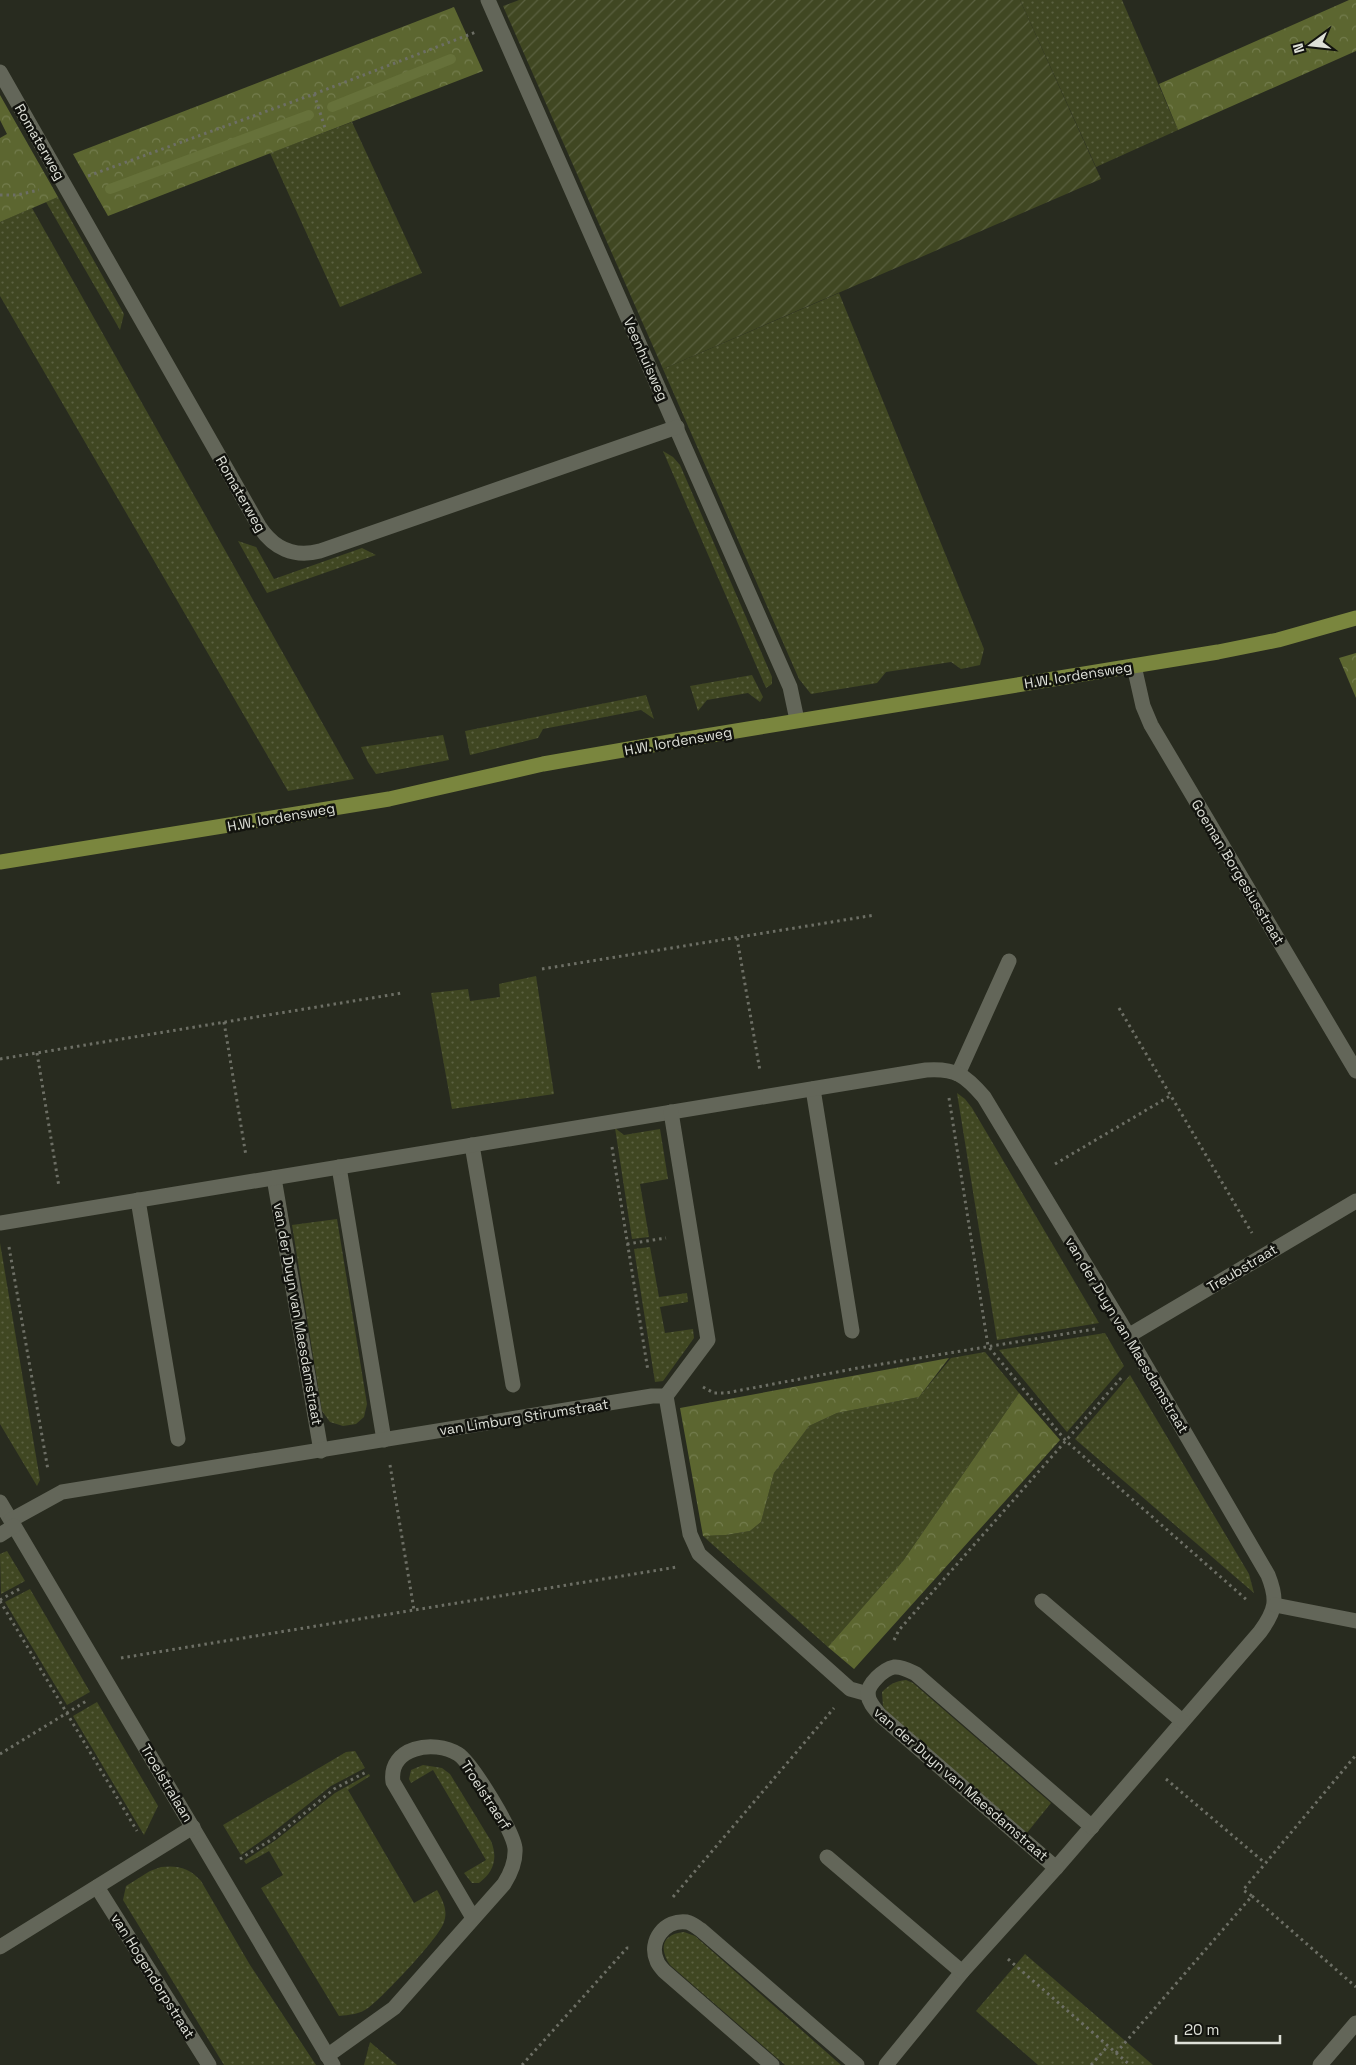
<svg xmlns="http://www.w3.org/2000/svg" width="1356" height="2065" font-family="'Space Grotesk',sans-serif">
	<defs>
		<pattern id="grass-dots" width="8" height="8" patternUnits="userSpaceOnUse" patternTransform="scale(1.25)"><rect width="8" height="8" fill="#404722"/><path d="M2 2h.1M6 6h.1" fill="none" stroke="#5b6141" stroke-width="1.8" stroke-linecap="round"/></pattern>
		<pattern id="forest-crowns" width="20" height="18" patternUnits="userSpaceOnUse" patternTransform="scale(1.25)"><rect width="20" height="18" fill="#5c6630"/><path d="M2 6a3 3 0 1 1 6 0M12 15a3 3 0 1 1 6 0" fill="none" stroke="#737c4d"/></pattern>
		<pattern id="garden-furrows" width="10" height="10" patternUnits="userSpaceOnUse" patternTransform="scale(1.25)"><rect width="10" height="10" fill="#404722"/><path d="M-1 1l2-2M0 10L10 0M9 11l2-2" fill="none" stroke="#5b6141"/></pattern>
	</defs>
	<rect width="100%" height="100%" fill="#282b1f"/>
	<g fill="url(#grass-dots)">
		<polygon points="1020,0 1122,0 1178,130 1096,167"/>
		<polygon points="352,122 422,273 340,307 270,153"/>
		<polygon points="58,197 124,314 120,330 46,202"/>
		<polygon points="32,208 354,779 288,791 0,296 0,222"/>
		<polygon points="839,293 984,649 980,665 961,669 951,662 886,672 877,683 811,694 799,679 663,369"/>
		<polygon points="663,451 673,457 680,465 772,677 772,684 766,688"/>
		<polygon points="238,541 256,547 274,579 362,548 376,555 267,593"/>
		<polygon points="752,675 763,697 760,702 748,693 707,700 698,711 690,686"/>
		<polygon points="646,695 654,719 641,710 543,729 538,738 470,755 465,731"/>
		<polygon points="443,735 449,760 376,774 368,762 361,747"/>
		<polygon points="536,976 554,1094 452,1109 431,993 468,989 470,1001 500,997 499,984"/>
		<polygon points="957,1093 965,1099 972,1108 1099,1323 997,1340"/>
		<polygon points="615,1128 624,1135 660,1129 668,1179 640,1184 649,1237 632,1239"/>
		<polygon points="337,1219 367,1404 364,1417 356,1424 343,1426 330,1422 322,1411 292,1225"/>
		<polygon points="0,1243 40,1480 37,1486 0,1424"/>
		<polygon points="650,1247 659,1297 687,1293 688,1302 660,1307 665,1333 693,1329 694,1338 663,1381 655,1382 634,1249"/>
		<polygon points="1105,1333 1124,1366 1067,1432 999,1350"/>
		<polygon points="985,1352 1019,1393 903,1561 828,1647 703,1536 726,1535 750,1531 761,1522 774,1473 809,1426 837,1413 919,1397 951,1358"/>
		<polygon points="1130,1375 1249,1574 1254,1593 1075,1439"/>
		<polygon points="7,1551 25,1581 1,1594 0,1554"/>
		<polygon points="30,1589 90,1692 67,1705 5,1602"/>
		<path d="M906,1680L913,1683L1051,1803L1026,1834L889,1715L883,1706L882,1692C890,1684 895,1681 906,1680Z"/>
		<polygon points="97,1702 158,1806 144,1835 73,1716"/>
		<polygon points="355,1751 365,1768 331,1786 271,1834 241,1855 223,1825 346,1752"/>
		<path d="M423,1765L442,1768L450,1774L491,1841C498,1858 494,1872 479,1883H472L464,1873L486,1860L433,1770L411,1783L409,1779L411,1770Z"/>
		<path d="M369,1774L370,1776L348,1790L414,1903L437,1890C443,1901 448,1910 444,1922C440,1937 382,1998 368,2008C360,2014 349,2015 339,2016L261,1888L283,1875L269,1851L246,1864L244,1861L276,1840L335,1793Z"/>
		<path d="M161,1867C177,1865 190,1868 201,1881L250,1965L316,2065H224L123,1900L126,1886L150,1871Z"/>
		<path d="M684,1932L695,1936L841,2065H785L670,1965C658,1947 663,1934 684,1932Z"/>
		<polygon points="1025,1954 1153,2065 1038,2065 976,2011"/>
		<polygon points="370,2042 397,2065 364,2065"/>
	</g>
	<g fill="url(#forest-crowns)">
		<polygon points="1349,0 1356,0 1356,51 1178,130 1159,84"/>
		<polygon points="454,7 483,71 108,216 73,154"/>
		<polygon points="0,95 58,197 0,222 0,138 7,134 0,120"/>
		<polygon points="1356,653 1356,698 1339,658"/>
		<polygon points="949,1358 919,1397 837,1413 809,1426 774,1473 761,1522 750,1531 726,1535 703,1536 680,1408"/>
		<polygon points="1019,1393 1060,1440 854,1669 828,1647 903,1561"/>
	</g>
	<polygon fill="url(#garden-furrows)" points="519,0 1020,0 1101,179 663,369 503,6"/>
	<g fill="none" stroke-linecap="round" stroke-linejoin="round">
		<g stroke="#66713a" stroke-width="10">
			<polyline points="332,107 451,59"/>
			<polyline points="110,189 309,115"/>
		</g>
		<g stroke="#6d6f65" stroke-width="3" stroke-dasharray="2.5 4" stroke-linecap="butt">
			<polyline points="314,94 326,131"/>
			<polyline points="88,176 314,94 476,32"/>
			<polyline points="0,195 17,195 39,190"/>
			<polyline points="737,938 760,1071"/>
			<polyline points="542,969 875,915"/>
			<polyline points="1119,1008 1252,1233"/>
			<polyline points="224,1022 246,1156"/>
			<polyline points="37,1053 59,1187"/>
			<polyline points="0,1059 402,993"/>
			<polyline points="949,1098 988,1346 1066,1441 1248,1601"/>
			<polyline points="612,1147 648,1371"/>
			<polyline points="1055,1164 1170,1096"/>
			<polyline points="627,1244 666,1238"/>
			<polyline points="9,1247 48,1470"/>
			<polyline points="703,1387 714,1393 726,1393 858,1368 1095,1329"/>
			<polyline points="390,1465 414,1610"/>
			<polyline points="0,1600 21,1588"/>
			<polyline points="0,1601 137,1831"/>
			<polyline points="894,1640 899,1630 1122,1377"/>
			<polyline points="121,1658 677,1567"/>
			<polyline points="0,1754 88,1700"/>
			<polyline points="1166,1779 1265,1863"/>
			<polyline points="240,1859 274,1838 334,1789 368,1771"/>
			<polyline points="1252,1896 1356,1987"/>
			<polyline points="673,1897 834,1708"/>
			<polyline points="1008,1959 1130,2065"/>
			<polyline points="1116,2053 1252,1896 1243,1890 1356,1755"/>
			<polyline points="522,2065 627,1948 631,1948"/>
			<polyline points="1091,2065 1108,2046"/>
		</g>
		<g stroke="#636659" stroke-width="15">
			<polyline points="488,0 790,687 797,720"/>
			<path d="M0,72L259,526C273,548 294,558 320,551L677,427"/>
			<polyline points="1134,666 1143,706 1151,725 1356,1071"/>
			<polyline points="958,1074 1009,961"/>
			<polyline points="813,1089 852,1331"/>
			<polyline points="472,1145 513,1385"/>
			<polyline points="339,1167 384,1440"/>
			<polyline points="274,1178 321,1451"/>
			<polyline points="138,1200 178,1439"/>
			<path d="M0,1223L926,1070C956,1068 965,1075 984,1097L1119,1320L1268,1575C1278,1600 1276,1610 1260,1632L1056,1868L962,1972L886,2065"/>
			<polyline points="1128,1336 1356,1201"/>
			<polyline points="666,1396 708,1340 671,1112"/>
			<polyline points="0,1502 333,2065"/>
			<polyline points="11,1520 62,1492 652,1396 666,1396 690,1534 699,1554 850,1689 868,1694"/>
			<polyline points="0,1535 14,1526"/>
			<polyline points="1042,1601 1182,1721"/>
			<polyline points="1275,1605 1356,1621"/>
			<polyline points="827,1857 962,1972"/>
			<path d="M1056,1868L880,1715C875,1709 869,1703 868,1695C867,1684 884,1669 894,1667C902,1666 910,1671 916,1674L1092,1827"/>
			<polyline points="97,1887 209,2065"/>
			<polyline points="0,1947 193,1827"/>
			<path d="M327,2056L394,2008L504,1884C511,1873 516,1862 515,1848C513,1831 472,1763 458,1754C434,1739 388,1747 393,1782L473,1918"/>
			<path d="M772,2065L664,1971C662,1968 658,1965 657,1961C648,1941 665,1919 687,1922C692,1923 696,1927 701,1930L857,2065"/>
			<polyline points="1320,2065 1356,2023"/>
		</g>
		<polyline stroke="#7a863e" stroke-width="15" points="0,862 389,799 543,764 669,742 1218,652 1278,640 1356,618"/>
	</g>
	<g text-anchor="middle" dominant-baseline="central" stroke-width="5" stroke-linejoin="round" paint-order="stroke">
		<g font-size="14" fill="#dee0d8" stroke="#12130e">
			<text transform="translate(40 142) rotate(60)">Romaterweg</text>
			<text transform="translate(646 359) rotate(66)">Veenhuisweg</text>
			<text transform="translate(241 494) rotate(60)">Romaterweg</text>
			<text transform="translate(1078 675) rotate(-9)">H.W. Iordensweg</text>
			<text transform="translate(678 741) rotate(-10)">H.W. Iordensweg</text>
			<text transform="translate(281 817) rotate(-10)">H.W. Iordensweg</text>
			<text transform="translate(1238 872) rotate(59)">Goeman Borgesiusstraat</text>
			<text transform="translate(1242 1268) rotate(-31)">Treubstraat</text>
			<text transform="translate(298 1314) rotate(80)">van der Duyn van Maesdamstraat</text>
			<text transform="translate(1127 1335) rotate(59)">van der Duyn van Maesdamstraat</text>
			<text transform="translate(524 1417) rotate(-9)">van Limburg Stirumstraat</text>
			<text transform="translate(167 1783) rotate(59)">Troelstralaan</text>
			<text transform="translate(961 1784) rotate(41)">van der Duyn van Maesdamstraat</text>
			<text transform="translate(486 1795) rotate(57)">Troelstraerf</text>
			<text transform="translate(153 1976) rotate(58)">van Hogendorpstraat</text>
		</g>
	</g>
	<g transform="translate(1311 45) rotate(255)" stroke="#12130e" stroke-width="4" paint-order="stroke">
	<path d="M0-4L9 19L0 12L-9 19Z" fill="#dee0d8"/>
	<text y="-8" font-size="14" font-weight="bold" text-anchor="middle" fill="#dee0d8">N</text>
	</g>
	<path d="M1176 2035v8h104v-8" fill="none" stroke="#dee0d8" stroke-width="2.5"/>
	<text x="1184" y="2035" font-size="15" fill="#dee0d8" stroke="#12130e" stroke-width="4" paint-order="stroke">20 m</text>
</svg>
